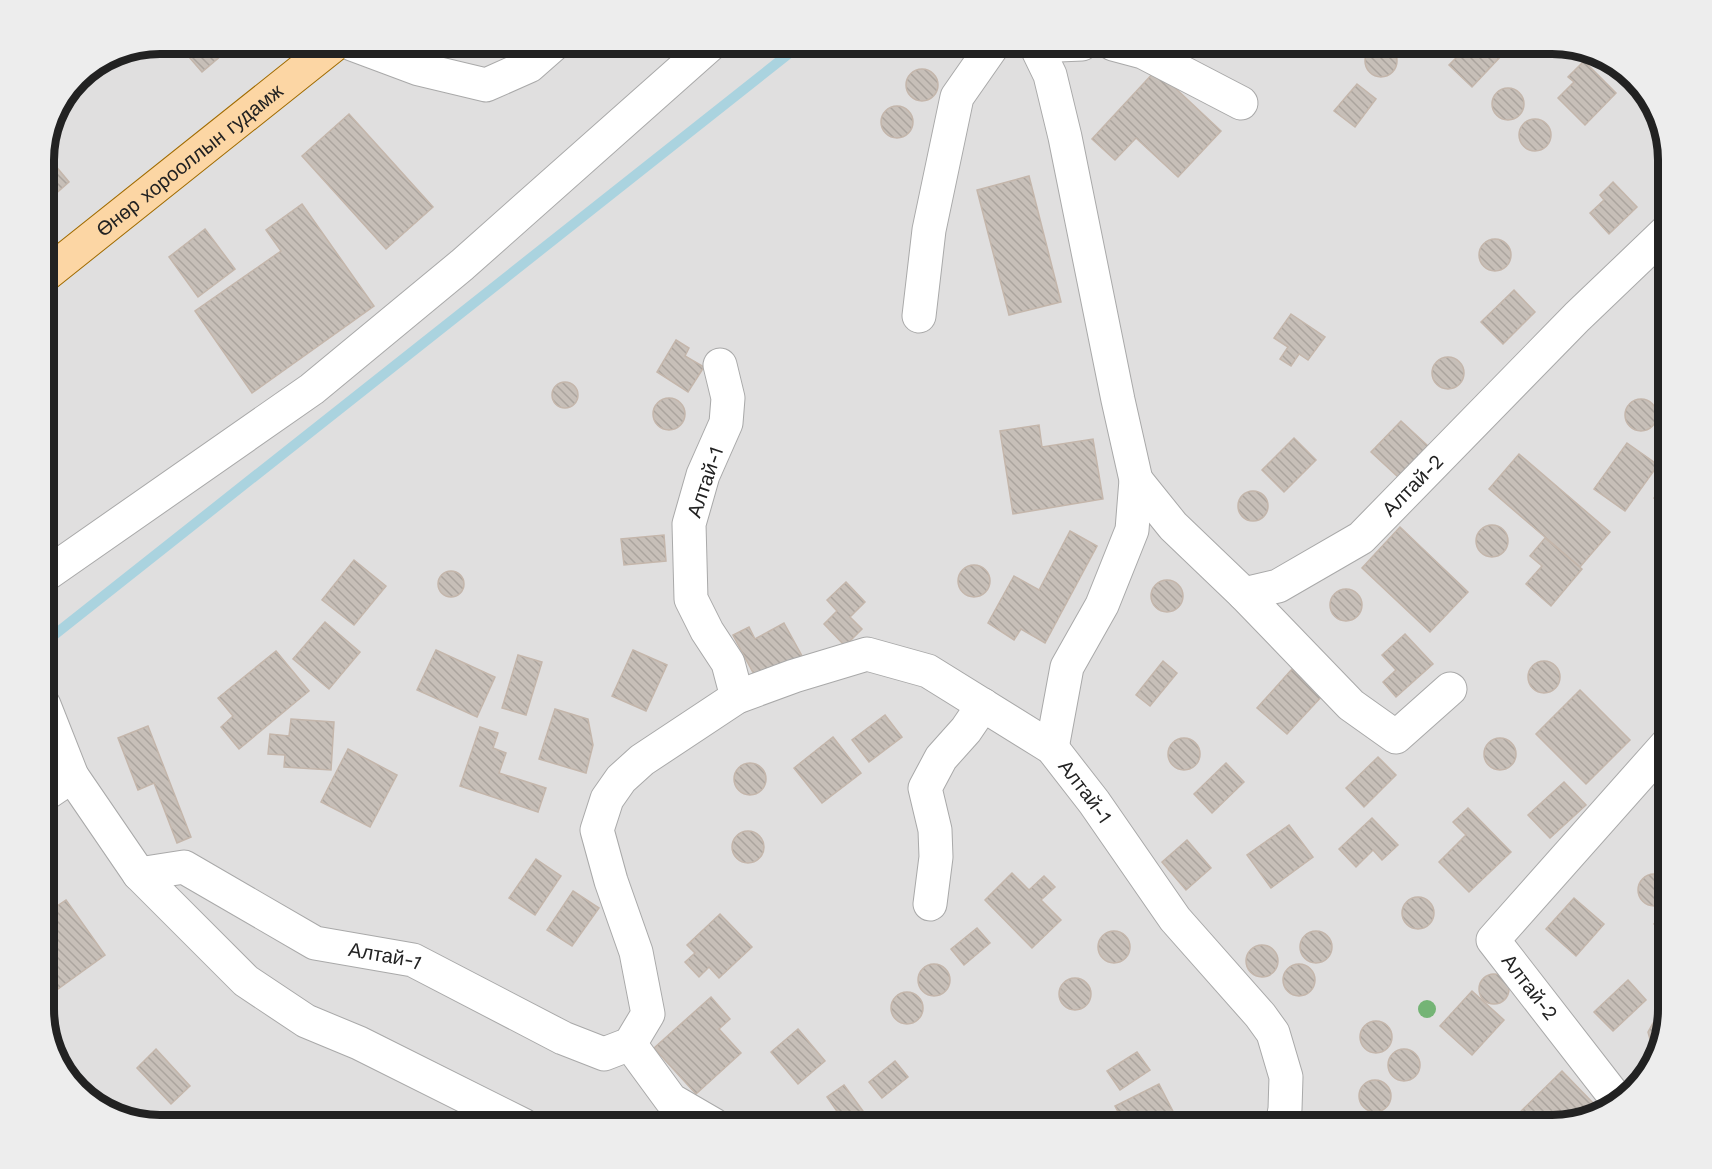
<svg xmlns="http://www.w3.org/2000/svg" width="1712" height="1169" font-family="'Work Sans',sans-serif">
	<defs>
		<pattern id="building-back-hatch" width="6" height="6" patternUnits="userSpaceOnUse" patternTransform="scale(1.5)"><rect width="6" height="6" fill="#c7bfb8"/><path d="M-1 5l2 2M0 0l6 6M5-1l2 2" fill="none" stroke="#aba49e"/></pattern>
	</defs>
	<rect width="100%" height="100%" fill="#f2efe9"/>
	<polygon fill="#e0dfdf" points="160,44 1552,44 1617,63 1653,102 1668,160 1668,1009 1649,1074 1604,1113 1552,1125 160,1125 95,1106 59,1067 44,1016 44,153 53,115 78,77 116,52"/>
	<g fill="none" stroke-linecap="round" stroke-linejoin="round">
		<polyline stroke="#aad3df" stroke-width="10" points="44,643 801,44"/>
	</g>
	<g fill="url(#building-back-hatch)" stroke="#c4b6ab" stroke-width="1.5">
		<polygon points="189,44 235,44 202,72 182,49"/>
		<polygon points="1164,44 1200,44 1187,61"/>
		<polygon points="1470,44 1490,44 1502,55 1472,87 1449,65"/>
		<circle cx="1381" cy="61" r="16"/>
		<polygon points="1584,61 1616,93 1585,125 1558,98 1574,82 1568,77"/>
		<circle cx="922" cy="85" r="16"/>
		<polygon points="1156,70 1221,131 1178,177 1136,138 1115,160 1092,139"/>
		<polygon points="1357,84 1376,99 1355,127 1334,111"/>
		<circle cx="1508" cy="104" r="16"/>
		<circle cx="897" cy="122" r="16"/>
		<polygon points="349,114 433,207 386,249 302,156"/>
		<circle cx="1535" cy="135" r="16"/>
		<polygon points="54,164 69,182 44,204 44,173"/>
		<polygon points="1029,176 1061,302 1009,315 977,190"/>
		<polygon points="1613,182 1637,207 1609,234 1590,213 1604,200 1600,195"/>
		<polygon points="302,204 374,306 252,393 195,311 281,251 266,230"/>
		<polygon points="205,229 235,269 198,297 169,257"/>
		<circle cx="1495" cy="255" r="16"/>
		<polygon points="1514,290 1535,312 1503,344 1481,322"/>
		<polygon points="1291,314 1325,337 1308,360 1299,354 1291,366 1280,359 1288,347 1274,338"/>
		<polygon points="676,340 689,348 685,356 704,367 688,392 657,372"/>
		<circle cx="1448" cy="373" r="16"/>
		<circle cx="565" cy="395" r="13"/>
		<circle cx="669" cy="414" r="16"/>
		<circle cx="1641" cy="415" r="16"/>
		<polygon points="1401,421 1428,446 1398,477 1371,452"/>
		<polygon points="1039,425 1042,447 1093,439 1103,499 1013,514 1000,431"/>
		<polygon points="1294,438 1316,460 1284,492 1262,470"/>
		<polygon points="1627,443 1658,465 1625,511 1594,489"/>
		<polygon points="1519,454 1610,532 1580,567 1489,489"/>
		<polygon points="1668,478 1668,508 1654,498"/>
		<circle cx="1253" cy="506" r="15"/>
		<circle cx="1492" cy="541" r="16"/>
		<polygon points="1400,527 1468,592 1430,632 1362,568"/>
		<polygon points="1070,531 1097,546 1045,643 1021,629 1014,640 988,623 1014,576 1039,590"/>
		<polygon points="664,535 666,561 624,565 621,539"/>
		<polygon points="1545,538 1582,569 1551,606 1526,584 1542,566 1530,556"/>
		<polygon points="354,560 386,586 354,625 322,600"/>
		<circle cx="974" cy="581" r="16"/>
		<circle cx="451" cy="584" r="13"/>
		<circle cx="1167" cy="596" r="16"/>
		<polygon points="846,582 865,602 850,617 862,629 845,646 824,624 837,611 827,600"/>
		<circle cx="1346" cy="605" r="16"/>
		<polygon points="325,622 360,652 329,689 293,659"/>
		<polygon points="784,623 802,656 757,680 733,635 749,627 755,639"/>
		<polygon points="1405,634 1433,664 1396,697 1383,682 1396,670 1382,655"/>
		<polygon points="436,650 495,677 477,717 417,690"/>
		<polygon points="633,650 667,665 646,711 612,696"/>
		<polygon points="276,651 309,691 239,749 221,727 233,716 218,698"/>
		<polygon points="518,655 542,662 526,715 502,708"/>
		<polygon points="1163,661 1177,673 1150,706 1136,695"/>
		<circle cx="1544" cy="677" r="16"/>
		<polygon points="1292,669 1322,696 1287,734 1257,708"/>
		<polygon points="1580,690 1630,740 1586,784 1536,734"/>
		<polygon points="555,709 588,719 593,745 586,773 539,759"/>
		<polygon points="885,715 902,737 869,762 852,740"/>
		<polygon points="291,719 334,722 331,770 284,767 285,755 268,754 270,734 289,736"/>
		<polygon points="148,726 191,837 177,843 154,783 138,790 118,738"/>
		<polygon points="480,727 498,733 493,748 506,753 499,773 546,788 538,812 460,786"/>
		<polygon points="833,737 861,773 822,803 794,768"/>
		<circle cx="1184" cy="754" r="16"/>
		<circle cx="1500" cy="754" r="16"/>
		<polygon points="348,749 397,775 370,827 321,802"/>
		<polygon points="1378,757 1396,775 1364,807 1346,788"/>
		<polygon points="1226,763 1244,782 1212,813 1194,794"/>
		<circle cx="750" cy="779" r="16"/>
		<polygon points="1564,782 1586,805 1550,838 1528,815"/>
		<polygon points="1468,808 1511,852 1469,892 1439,862 1466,835 1453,822"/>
		<polygon points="1372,818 1398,845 1382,860 1373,850 1356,867 1339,849"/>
		<polygon points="1289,825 1313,857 1271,888 1247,855"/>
		<circle cx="748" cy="847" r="16"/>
		<polygon points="1187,840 1211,868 1186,890 1162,862"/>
		<polygon points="536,859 561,876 535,915 509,898"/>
		<polygon points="1012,873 1029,890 1044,876 1055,887 1041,900 1061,920 1032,948 985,900"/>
		<circle cx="1654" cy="890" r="16"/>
		<polygon points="573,891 599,908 572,946 547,930"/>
		<circle cx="1418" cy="913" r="16"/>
		<polygon points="1574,898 1604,924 1576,956 1546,929"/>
		<polygon points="66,900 105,955 44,999 44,915"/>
		<polygon points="1668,907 1668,937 1654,924"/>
		<polygon points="720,914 752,947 719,978 709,967 699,977 685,962 695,953 687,945"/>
		<polygon points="977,928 990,943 964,965 951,949"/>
		<circle cx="1316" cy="947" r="16"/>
		<circle cx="1114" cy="947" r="16"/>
		<circle cx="1262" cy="961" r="16"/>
		<circle cx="934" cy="980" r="16"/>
		<circle cx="1299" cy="980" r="16"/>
		<circle cx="1494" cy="989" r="15"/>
		<circle cx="1075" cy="994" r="16"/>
		<polygon points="1628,980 1646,1000 1613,1031 1594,1012"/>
		<polygon points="1472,991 1504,1020 1472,1055 1440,1026"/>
		<circle cx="907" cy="1008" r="16"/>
		<polygon points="711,997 730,1019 719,1029 741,1053 696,1094 654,1048"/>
		<polygon points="1663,1018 1666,1019 1657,1048 1651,1043 1648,1032 1653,1023"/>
		<circle cx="1376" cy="1037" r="16"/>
		<polygon points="798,1029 825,1061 798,1084 771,1052"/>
		<polygon points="156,1049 190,1086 171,1104 137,1068"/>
		<circle cx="1404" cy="1065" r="16"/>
		<polygon points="1137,1052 1150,1070 1120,1090 1107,1071"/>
		<polygon points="895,1061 908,1077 882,1098 869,1082"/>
		<polygon points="1562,1071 1594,1104 1578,1119 1552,1125 1517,1125 1512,1120"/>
		<circle cx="1375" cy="1096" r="16"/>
		<polygon points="1159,1084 1180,1125 1125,1125 1115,1106"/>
		<polygon points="844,1085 871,1122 866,1125 830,1125 841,1117 827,1097"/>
		<polygon points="174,1115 183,1125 162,1125"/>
	</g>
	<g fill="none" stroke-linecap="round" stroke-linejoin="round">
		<g stroke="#a9a9a9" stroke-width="35">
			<g id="minor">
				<polyline points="352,44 419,69 486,85 529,66 554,44"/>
				<polyline points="1035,44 1050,75 1065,137 1118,400 1136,480 1132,530 1102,605 1067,667 1052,748"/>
				<polyline points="1113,44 1143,52 1241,103"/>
				<polyline points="1036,46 1082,44"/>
				<polyline points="919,316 929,230 957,97 994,44"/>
				<polyline points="720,365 728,398 726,423 703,475 689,524 691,599 707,631 728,663 737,697"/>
				<path id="s1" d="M1136,480L1173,526L1244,594L1278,586L1361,538L1577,317L1668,230"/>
				<polyline points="44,576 312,389 462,265 711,44"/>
				<polyline points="1244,594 1351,705 1396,737 1450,689"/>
				<polyline points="44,705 72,776 139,874 246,981 306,1021 359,1043 523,1125"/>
				<polyline points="44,795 72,776"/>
				<path id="s2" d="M139,874L184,867L315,943L413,960L563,1038L604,1054L630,1044L648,1014L636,952L611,881L597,830L607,799L621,779L642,760L737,697L794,676L867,654L928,671L1052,748L1094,802L1175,919L1260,1015L1273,1033L1286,1077L1285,1109L1282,1125"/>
				<polyline points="930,904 936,857 935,830 925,788 941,758 966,730 983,705"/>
				<polyline points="630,1044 671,1100 714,1125"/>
				<polyline points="1618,1101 1493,940 1668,743"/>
			</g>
		</g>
		<g stroke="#a06b00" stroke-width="35">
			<g id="major">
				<path id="s3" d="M44,276L335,44"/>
			</g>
		</g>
		<use href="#minor" stroke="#fff" stroke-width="33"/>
		<use href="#major" stroke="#fcd6a4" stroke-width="33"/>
	</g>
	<circle fill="#74b475" cx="1427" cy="1009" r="9"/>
	<g text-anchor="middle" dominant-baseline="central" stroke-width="5" stroke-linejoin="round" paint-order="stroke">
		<g font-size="20" fill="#222" stroke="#fff">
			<text stroke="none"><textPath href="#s3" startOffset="186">Өнөр хорооллын гудамж</textPath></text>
			<text transform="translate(705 482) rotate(-71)">Алтай-1</text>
			<text stroke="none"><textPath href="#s1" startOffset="362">Алтай-2</textPath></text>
			<text stroke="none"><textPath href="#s2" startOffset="1364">Алтай-1</textPath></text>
			<text stroke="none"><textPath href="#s2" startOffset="268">Алтай-1</textPath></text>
			<text transform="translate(1530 987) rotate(52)">Алтай-2</text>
		</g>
	</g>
	<path d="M0 0H1712V1169H0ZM160 54H1552A106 106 0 0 1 1658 160V1009A106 106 0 0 1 1552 1115H160A106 106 0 0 1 54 1009V160A106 106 0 0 1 160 54Z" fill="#ededed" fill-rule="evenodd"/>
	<path fill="none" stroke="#222" stroke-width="8" d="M160 54H1552A106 106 0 0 1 1658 160V1009A106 106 0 0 1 1552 1115H160A106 106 0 0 1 54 1009V160A106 106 0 0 1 160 54Z"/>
</svg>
